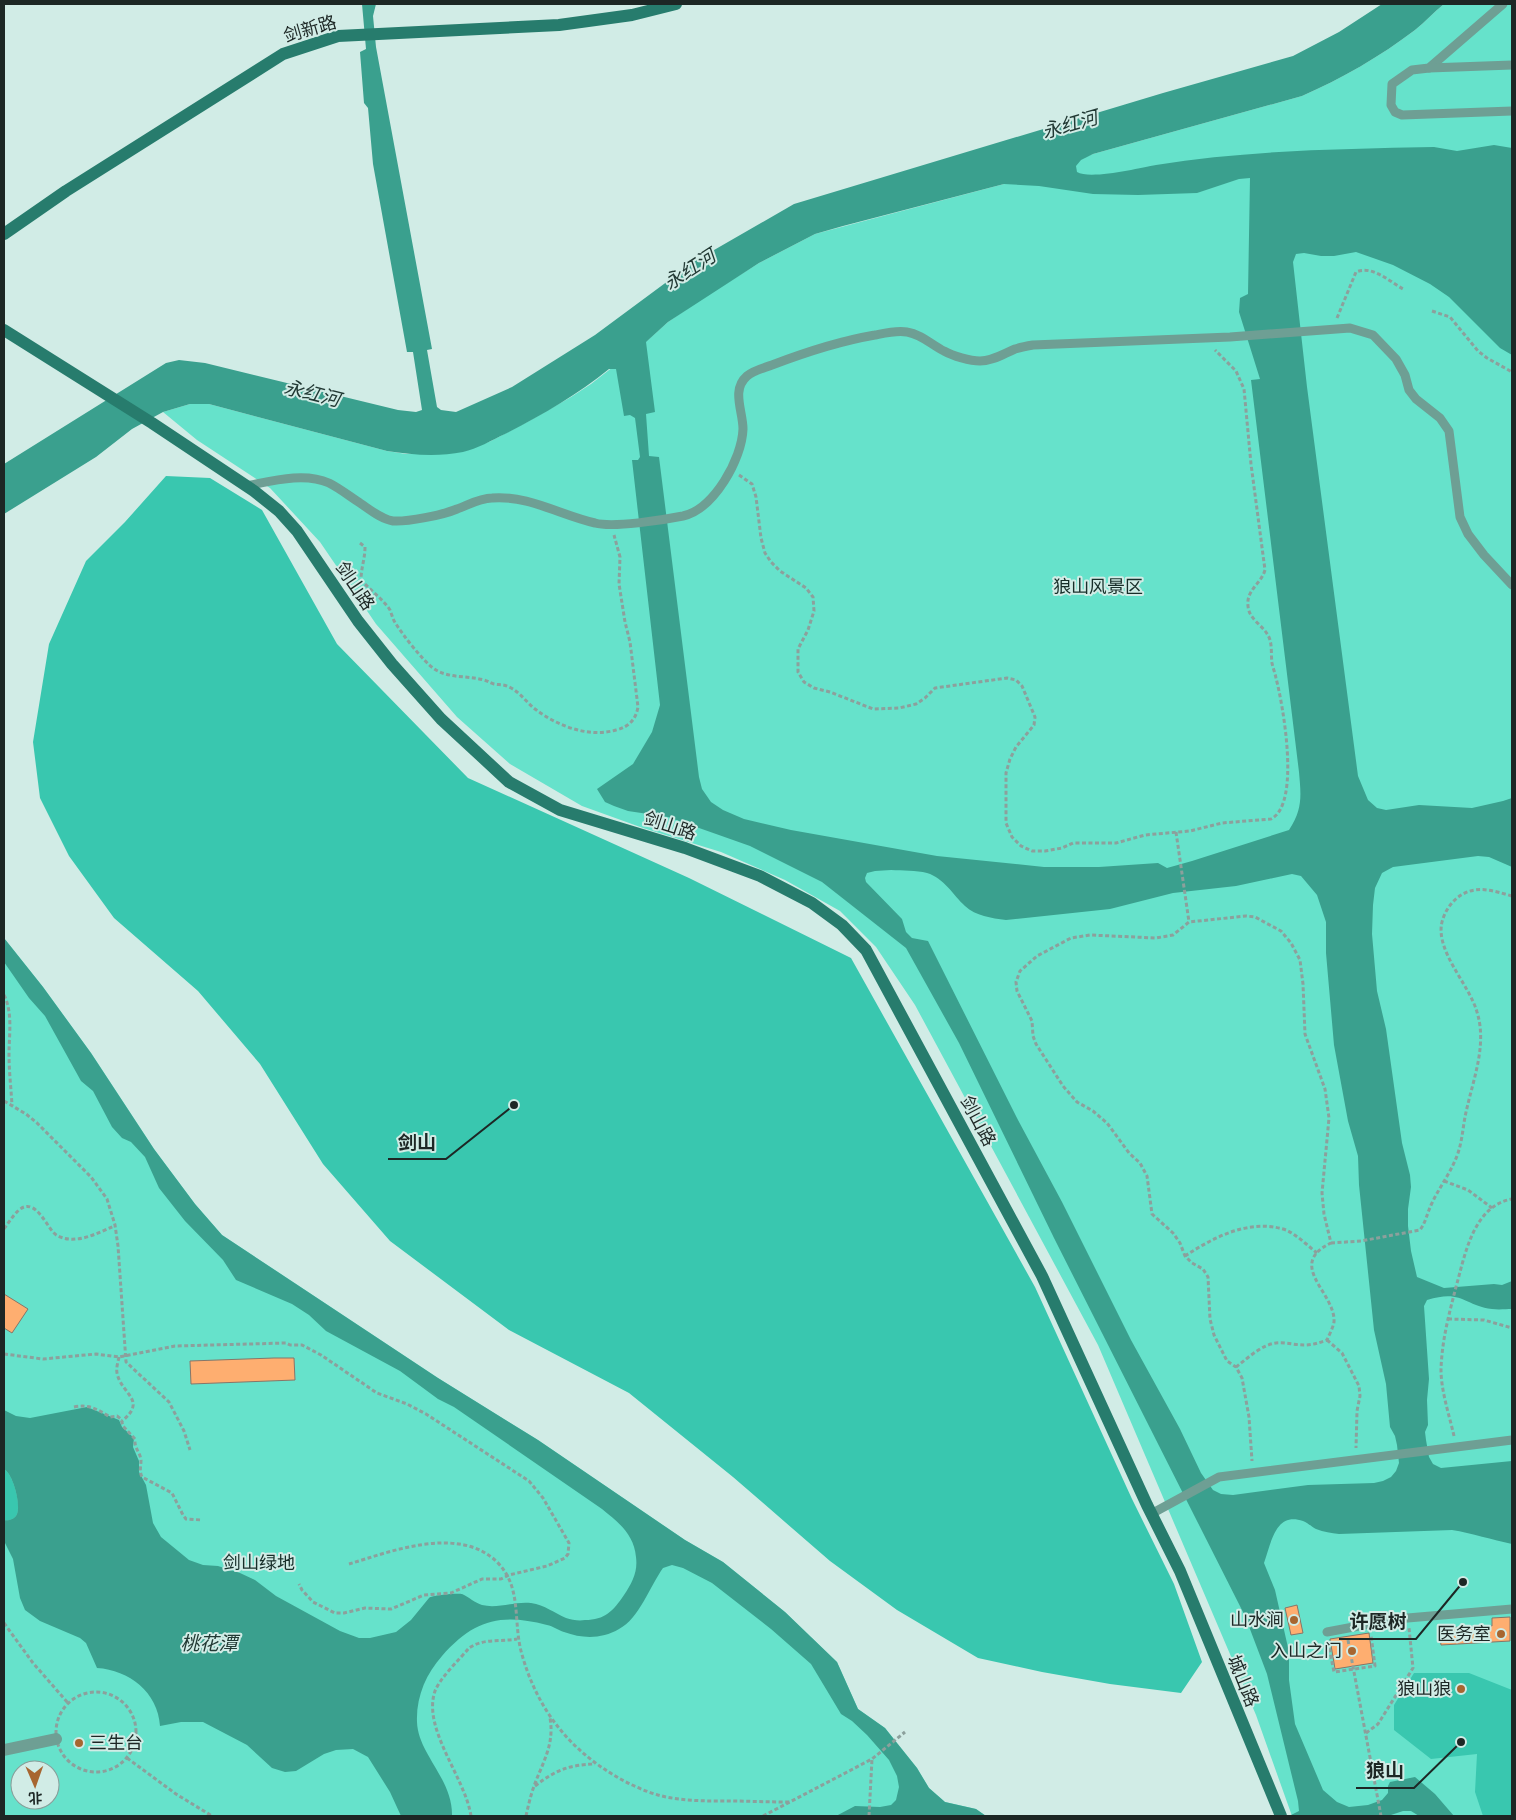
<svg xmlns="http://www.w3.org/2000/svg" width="1516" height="1820" font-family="'Varela Round','Noto Sans SC',sans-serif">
	<rect width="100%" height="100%" fill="#d1ece6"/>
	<g fill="#66e2cb" fill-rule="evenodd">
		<path d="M1444,4H1512V1816H1292L1256,1715L1098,1345L915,1005L876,947L840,911L785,880L721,852L643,828L582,806L510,764L457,717L376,624L320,542L270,488L197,440L163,412L190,404H209L387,451L406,454H441L465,451L491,441L529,421L571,397L591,384L649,339L668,322L700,300L759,263L815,234L1004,184L1093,154L1302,96C1341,79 1381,56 1415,30C1425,22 1434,12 1444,4Z"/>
		<path d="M4,938L43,987L91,1053L154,1149L195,1204L222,1235L438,1378L538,1440L685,1540L723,1562L785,1612L837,1662L858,1709L885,1728L917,1768L929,1788L945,1802L976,1809L986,1816H4ZM20,1770H50V1800H20Z"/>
	</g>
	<g fill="#39c7af">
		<polygon points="166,476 210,478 262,510 337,644 468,778 689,878 851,958 1035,1287 1132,1499 1174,1584 1202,1662 1181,1693 1110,1684 1042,1672 978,1658 897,1610 830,1561 733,1477 629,1393 509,1330 390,1241 323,1164 260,1064 198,991 114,918 69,856 40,798 33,742 49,644 86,561 125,522"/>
		<path d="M4,1469C13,1474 21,1504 17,1514C15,1519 9,1521 4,1520Z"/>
		<polygon points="1414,1673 1469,1673 1512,1690 1512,1816 1483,1816 1475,1792 1477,1754 1431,1759 1394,1730 1394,1705"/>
	</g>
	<g fill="#3aa08e" fill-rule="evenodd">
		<path d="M362,4H376L373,16L376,47L432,349L427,350L437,407L441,410L456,412L512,387L595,335L695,261L794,204L1163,93L1293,56L1339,32L1382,4H1444C1434,12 1425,22 1415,30C1381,56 1341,79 1302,96L1093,154L1081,160L1076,166L1077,172C1090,180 1139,168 1156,165C1248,150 1341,149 1434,147L1457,151L1494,145L1512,148V355L1500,348L1449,297L1430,284L1393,265L1356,252L1334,256H1321L1304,253L1296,254L1293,262L1307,387L1358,776L1368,800L1377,808L1386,810L1419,805L1472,808L1503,801L1512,798V867L1489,857L1478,856L1393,867L1382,873L1375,888L1373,905L1372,934L1377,991L1386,1029L1402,1143L1410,1175L1411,1187L1408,1209V1226L1411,1251L1417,1277L1444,1288L1494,1284L1502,1285L1512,1281V1309C1506,1309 1499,1310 1492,1309C1463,1305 1462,1289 1427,1300L1424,1306L1429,1379L1427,1400L1428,1425L1425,1432L1426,1440L1429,1457L1433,1464L1441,1468L1512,1461V1544C1492,1540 1472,1533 1452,1530L1339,1534C1331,1533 1324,1532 1316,1529C1312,1527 1308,1523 1303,1521C1275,1511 1271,1544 1264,1563L1275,1590L1289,1652V1680L1295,1724L1323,1790L1337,1802L1349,1807L1368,1805L1382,1800L1388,1793V1786L1390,1782L1415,1777L1435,1794L1454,1816H1419L1411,1811H1403L1388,1816H1289L1299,1811L1298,1801L1267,1674L1245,1616L1054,1238L959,1043L906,948L822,882L750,846L668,817L628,811L614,806L605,802L597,789L633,764L652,732L660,705L632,460H638L640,457L635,418L630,415L624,416L616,369H609C577,395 542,415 505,434C492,440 477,449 463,452C438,457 412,455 387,451L209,404H190L163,412L132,429L96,457L4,514V464L166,363L179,360L205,363L398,410L416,412L422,410L413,352H407L373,164L368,108L364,103L360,52L366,49ZM1250,178L1248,294L1240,298L1239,312L1260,379L1251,380L1299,772C1301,795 1303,809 1289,830L1192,861L1167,868L1158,863L1099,867H1044L937,856L791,830L744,819L723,810L711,802L702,789L699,777L659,457L649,456L646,414L655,412L646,342L668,322L759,263L815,234L843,226L1004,184L1039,186L1093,194L1138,195L1197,193L1239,179ZM891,870C903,871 916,870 927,873C944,878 953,895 965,906C976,916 991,918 1006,920L1110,909L1173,893L1236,886L1292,874L1301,876L1317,895L1326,922V953L1334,1045L1348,1121L1358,1156L1359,1185L1374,1330L1386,1384L1390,1427L1395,1436L1397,1445L1399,1463L1396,1471L1391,1477L1383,1481L1374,1483L1308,1485L1233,1495L1221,1494L1213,1490L1201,1473L1180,1429L1131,1340L1062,1202L1018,1120L928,941L912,938L906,932L902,919L866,882L865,878L867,873L875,871Z"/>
		<path d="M4,938L43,987L91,1053L154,1149L195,1204L222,1235L438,1378L538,1440L685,1540L723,1562L785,1612L837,1662L858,1709L885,1728L917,1768L929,1788L945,1802L976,1809L986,1816H836L855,1806L880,1807L891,1805L896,1800L899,1787L897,1776L889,1760L867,1735L852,1721L841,1714L811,1664L771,1629L712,1583L683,1568L672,1565L663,1568C650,1586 639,1619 619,1629C602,1639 583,1639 564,1632C558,1630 553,1626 547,1625C500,1613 474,1620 442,1656C426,1674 416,1697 417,1722C418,1754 453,1779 452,1816H401L390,1792L368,1757L353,1749L336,1750L324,1754L296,1771L285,1772L272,1768L247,1745L203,1722H181L160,1726C158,1692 129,1670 97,1668L86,1643L80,1638L40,1621L25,1610L20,1598L13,1559L4,1541V1520C9,1521 15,1519 17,1514C21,1504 13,1474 4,1469V1410L16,1416L30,1418L87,1407L119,1420L122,1427L134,1438L133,1447L139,1461V1472L146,1485L153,1523L161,1537L189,1560L203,1565L218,1566L240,1573L255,1580L276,1596L340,1631L359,1638H370L396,1632L411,1620L429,1598C432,1595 458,1593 462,1594C469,1597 475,1603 482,1605C498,1609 515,1601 531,1603C545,1605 554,1613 566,1618C572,1620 579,1621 585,1620C605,1620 613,1611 624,1595C632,1583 638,1572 636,1557C634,1534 618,1522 602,1509L454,1407L438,1399L400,1371L326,1331L309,1315L292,1304L236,1280L223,1260L185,1221L159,1188L145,1157L131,1142L122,1138L112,1127L93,1091L81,1081L45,1016L29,998L4,962Z"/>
	</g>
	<g fill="#feae70" stroke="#877568">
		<polygon points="4,1294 28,1309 12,1333 4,1328"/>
		<polygon points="274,1358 294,1358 295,1380 191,1384 190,1361"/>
		<polygon points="1297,1605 1303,1633 1291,1635 1285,1608"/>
		<polygon points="1510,1617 1510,1641 1441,1645 1439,1628 1492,1626 1492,1618"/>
		<polygon points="1369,1633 1373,1663 1335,1669 1330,1639"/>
	</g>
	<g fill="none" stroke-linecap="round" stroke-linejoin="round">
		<g stroke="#8ca09c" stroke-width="3" stroke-dasharray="4 2.5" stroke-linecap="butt">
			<polyline points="1432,311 1450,317 1478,351 1487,358 1512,372"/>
			<path d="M1337,318L1356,272C1372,265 1389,281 1403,289"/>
			<path d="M739,475L752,484L756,497L761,538L765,553L771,562L780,571L806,588L813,597L814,611L808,630L798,649V672L804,682L814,688L830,692L873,709L899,708L916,704L925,698L935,688L1007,678L1016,680L1022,686L1035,717L1034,725L1016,747L1010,759L1006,773V823L1012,837L1021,846L1032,851H1045L1062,848L1073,843H1116L1145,835L1190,831L1222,823L1271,819C1301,804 1283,705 1276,678C1275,673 1273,668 1272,663C1271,656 1272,647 1270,640C1266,626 1249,621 1248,606C1246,590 1261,584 1265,570L1251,464L1244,389L1236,371L1215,350"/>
			<path d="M360,543L365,547C365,559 361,568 361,580C370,590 383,599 390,610C392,615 393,620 396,624C402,634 424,662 433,668C448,679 466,675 484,680C488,681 490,683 494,684C499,685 504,684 509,687C520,692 526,702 535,709C557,726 589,738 616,730C629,727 636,719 638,707L630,642L625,622L619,584L620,557L614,535"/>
			<polyline points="1176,832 1189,922"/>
			<path d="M4,995C13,1013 9,1035 9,1054C9,1071 11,1088 12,1105"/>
			<polyline points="4,1101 26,1114 37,1123 91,1177 107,1199 115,1225 118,1246 126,1362 169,1402 184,1431 190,1450"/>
			<polyline points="1444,1181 1468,1190 1492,1208"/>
			<path d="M4,1229C18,1209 27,1194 45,1221C49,1226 52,1233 58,1236C76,1245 98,1233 114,1226"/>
			<path d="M1331,1243L1361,1241L1420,1230C1426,1222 1427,1213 1432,1203C1440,1186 1452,1171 1458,1153C1463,1138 1463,1123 1467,1108C1474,1077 1487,1044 1477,1012C1469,984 1435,951 1442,922C1446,906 1459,892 1475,890C1487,888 1501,893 1512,896"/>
			<path d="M1185,1256C1214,1237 1250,1218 1286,1230C1297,1235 1307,1245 1317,1253"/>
			<polyline points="1448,1319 1484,1320 1512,1328"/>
			<polyline points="1327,1340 1342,1353 1359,1386 1360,1396 1357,1411 1356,1448"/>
			<polyline points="4,1354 43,1359 96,1354 119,1357 175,1346 286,1343 290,1345 302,1345 321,1355 377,1393 407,1404 426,1414 529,1481 543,1498 569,1543 568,1554 565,1558 547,1566 509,1575 501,1579 482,1579 451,1593 424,1595 391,1609 365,1608 344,1613 335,1613 313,1602 302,1590 299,1584"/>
			<path d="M119,1357C118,1362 116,1368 117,1373C121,1394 148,1400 122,1421"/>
			<path d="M1236,1367C1248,1358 1261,1345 1276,1343C1285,1342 1295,1345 1304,1345C1312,1345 1319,1343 1327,1340C1329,1335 1333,1328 1334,1322C1336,1293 1285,1265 1331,1243L1324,1214L1322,1193L1329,1118L1325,1089L1305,1034L1303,984L1300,960L1291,943L1281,931L1255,917L1246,916L1189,922L1173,935L1156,938L1090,935L1071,938L1037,956L1020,971L1016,982L1017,991L1032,1021L1033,1036L1036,1044L1063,1086L1077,1102L1093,1111L1107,1123L1129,1153L1140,1163L1147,1176L1152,1214L1173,1233L1180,1243L1185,1256L1192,1263L1203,1269L1208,1277L1210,1319L1214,1335L1227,1361L1236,1367L1242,1378L1249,1417L1252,1461"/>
			<path d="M74,1407C89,1404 97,1409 110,1417L117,1416L121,1419L123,1426L135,1439C134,1448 140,1452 141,1460C141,1467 139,1471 142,1477L172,1493L183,1515L186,1519L202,1520"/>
			<path d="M1454,1436C1449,1414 1441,1391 1441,1369C1442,1340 1449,1314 1456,1287C1465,1255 1473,1206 1512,1199"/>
			<path d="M349,1564C392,1551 459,1525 497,1562C522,1587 513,1619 521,1651C536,1707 567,1748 617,1777C629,1784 644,1791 658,1795C680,1801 703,1801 726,1801C747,1801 768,1802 790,1802"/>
			<polyline points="4,1623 33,1663 68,1703"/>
			<polyline points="1348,1640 1381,1816"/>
			<polyline points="1328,1642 1334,1672 1375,1666 1371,1635"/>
			<circle cx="96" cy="1732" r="40"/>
			<polyline points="1366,1733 1378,1724 1413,1668 1409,1628"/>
			<polyline points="127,1758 176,1794 212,1816"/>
			<path d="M535,1786C556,1770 568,1765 595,1764"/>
			<path d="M471,1816C465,1777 422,1729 435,1691C440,1678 459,1660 469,1648C484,1638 500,1642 517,1639"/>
			<path d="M526,1816C528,1807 530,1798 533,1789C541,1765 555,1746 550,1718"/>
			<polyline points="763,1816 872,1759 905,1732"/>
			<polyline points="869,1816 872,1759"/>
		</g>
		<g stroke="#6e9f94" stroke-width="9">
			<polyline points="1503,4 1429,68 1412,70 1392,84 1391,105 1395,112 1402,115 1512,111"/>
			<polyline points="1429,68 1512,65"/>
			<path d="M246,486C272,481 304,472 329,483C339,488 348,495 357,501C368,508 380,519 393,521C407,522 443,515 457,509C468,505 480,498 492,498C528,495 560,515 595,523C613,528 663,520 683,516C714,509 742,459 743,429C743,411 731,390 747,376C754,370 764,368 772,365C806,352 840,341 875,335C885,333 897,330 907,332C921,334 932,345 944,351C953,356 970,361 980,361C993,361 1003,354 1015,349C1021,347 1027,346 1033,345L1230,337L1350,328L1373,335L1396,359L1405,375L1409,390L1416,399L1440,418L1449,431L1460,517L1468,534L1484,555L1512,585"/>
			<polyline points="1151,1514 1219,1477 1512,1440"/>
			<polyline points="1327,1632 1396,1619 1512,1609"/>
		</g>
		<polyline stroke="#6e9f94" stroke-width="12" points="4,1750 56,1739"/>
		<g stroke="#277c6d" stroke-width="12">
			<polyline points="4,234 66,191 283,54 338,36 559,25 632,15 676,4"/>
			<polyline points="4,330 152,423 254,491 279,511 297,531 358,621 392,664 441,719 509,782 560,810 685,848 760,876 812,903 842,925 866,950 1042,1276 1147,1505 1180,1571 1281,1816"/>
		</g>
	</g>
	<g fill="#a76630" stroke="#d1ece6" stroke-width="2">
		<circle cx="1294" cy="1620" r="5"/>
		<circle cx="1501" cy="1634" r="5"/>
		<circle cx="1352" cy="1651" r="5"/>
		<circle cx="1461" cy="1689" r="5"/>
		<circle cx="79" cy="1743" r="5"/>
	</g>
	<g text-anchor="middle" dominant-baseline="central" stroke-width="4" stroke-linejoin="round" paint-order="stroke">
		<g font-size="18" fill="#1d2725" stroke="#d1ece6">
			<text transform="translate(310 29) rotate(-16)">剑新路</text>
			<text transform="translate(355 586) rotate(56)">剑山路</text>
			<text transform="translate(670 826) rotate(18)">剑山路</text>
			<text transform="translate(978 1121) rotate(62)">剑山路</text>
			<text transform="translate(1243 1681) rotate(68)">城山路</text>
		</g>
		<g font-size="18" fill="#172e29" stroke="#d1ece6">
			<text x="1098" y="587">狼山风景区</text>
			<text x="259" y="1563">剑山绿地</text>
		</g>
		<g font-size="18" fill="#1d2725" stroke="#d1ece6" text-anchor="end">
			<text x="1284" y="1620">山水涧</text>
			<text x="1491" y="1634">医务室</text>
			<text x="1342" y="1651">入山之门</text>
			<text x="1451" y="1689">狼山狼</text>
			<text x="89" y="1743" text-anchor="start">三生台</text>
		</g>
		<g font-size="19" font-style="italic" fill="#223934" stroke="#d1ece6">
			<text transform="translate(1070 125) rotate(-16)">永红河</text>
			<text transform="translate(690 270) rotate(-33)">永红河</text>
			<text transform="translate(312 394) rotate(14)">永红河</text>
			<text x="209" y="1644">桃花潭</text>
		</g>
	</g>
	<path fill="none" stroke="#1d2725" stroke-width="2" d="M514 1105L446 1159H388M1463 1582L1416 1639H1339M1461 1742L1414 1788H1356"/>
	<g fill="#1d2725" stroke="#d1ece6" stroke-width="2">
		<circle cx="514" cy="1105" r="5"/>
		<circle cx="1463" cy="1582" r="5"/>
		<circle cx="1461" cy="1742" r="5"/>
	</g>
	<g font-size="19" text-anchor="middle" font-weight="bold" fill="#1d2725" stroke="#d1ece6" stroke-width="4" stroke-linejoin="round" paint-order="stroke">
		<text x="417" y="1149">剑山</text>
		<text x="1378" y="1628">许愿树</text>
		<text x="1385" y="1777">狼山</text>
	</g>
	<rect width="1516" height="1820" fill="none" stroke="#1d2725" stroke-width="10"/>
	<g transform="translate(35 1785) rotate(178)"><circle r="24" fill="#d1ece6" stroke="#899d99"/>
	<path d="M0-4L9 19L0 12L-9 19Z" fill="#a76630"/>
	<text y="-8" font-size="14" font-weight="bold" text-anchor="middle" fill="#1d2725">北</text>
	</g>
</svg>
